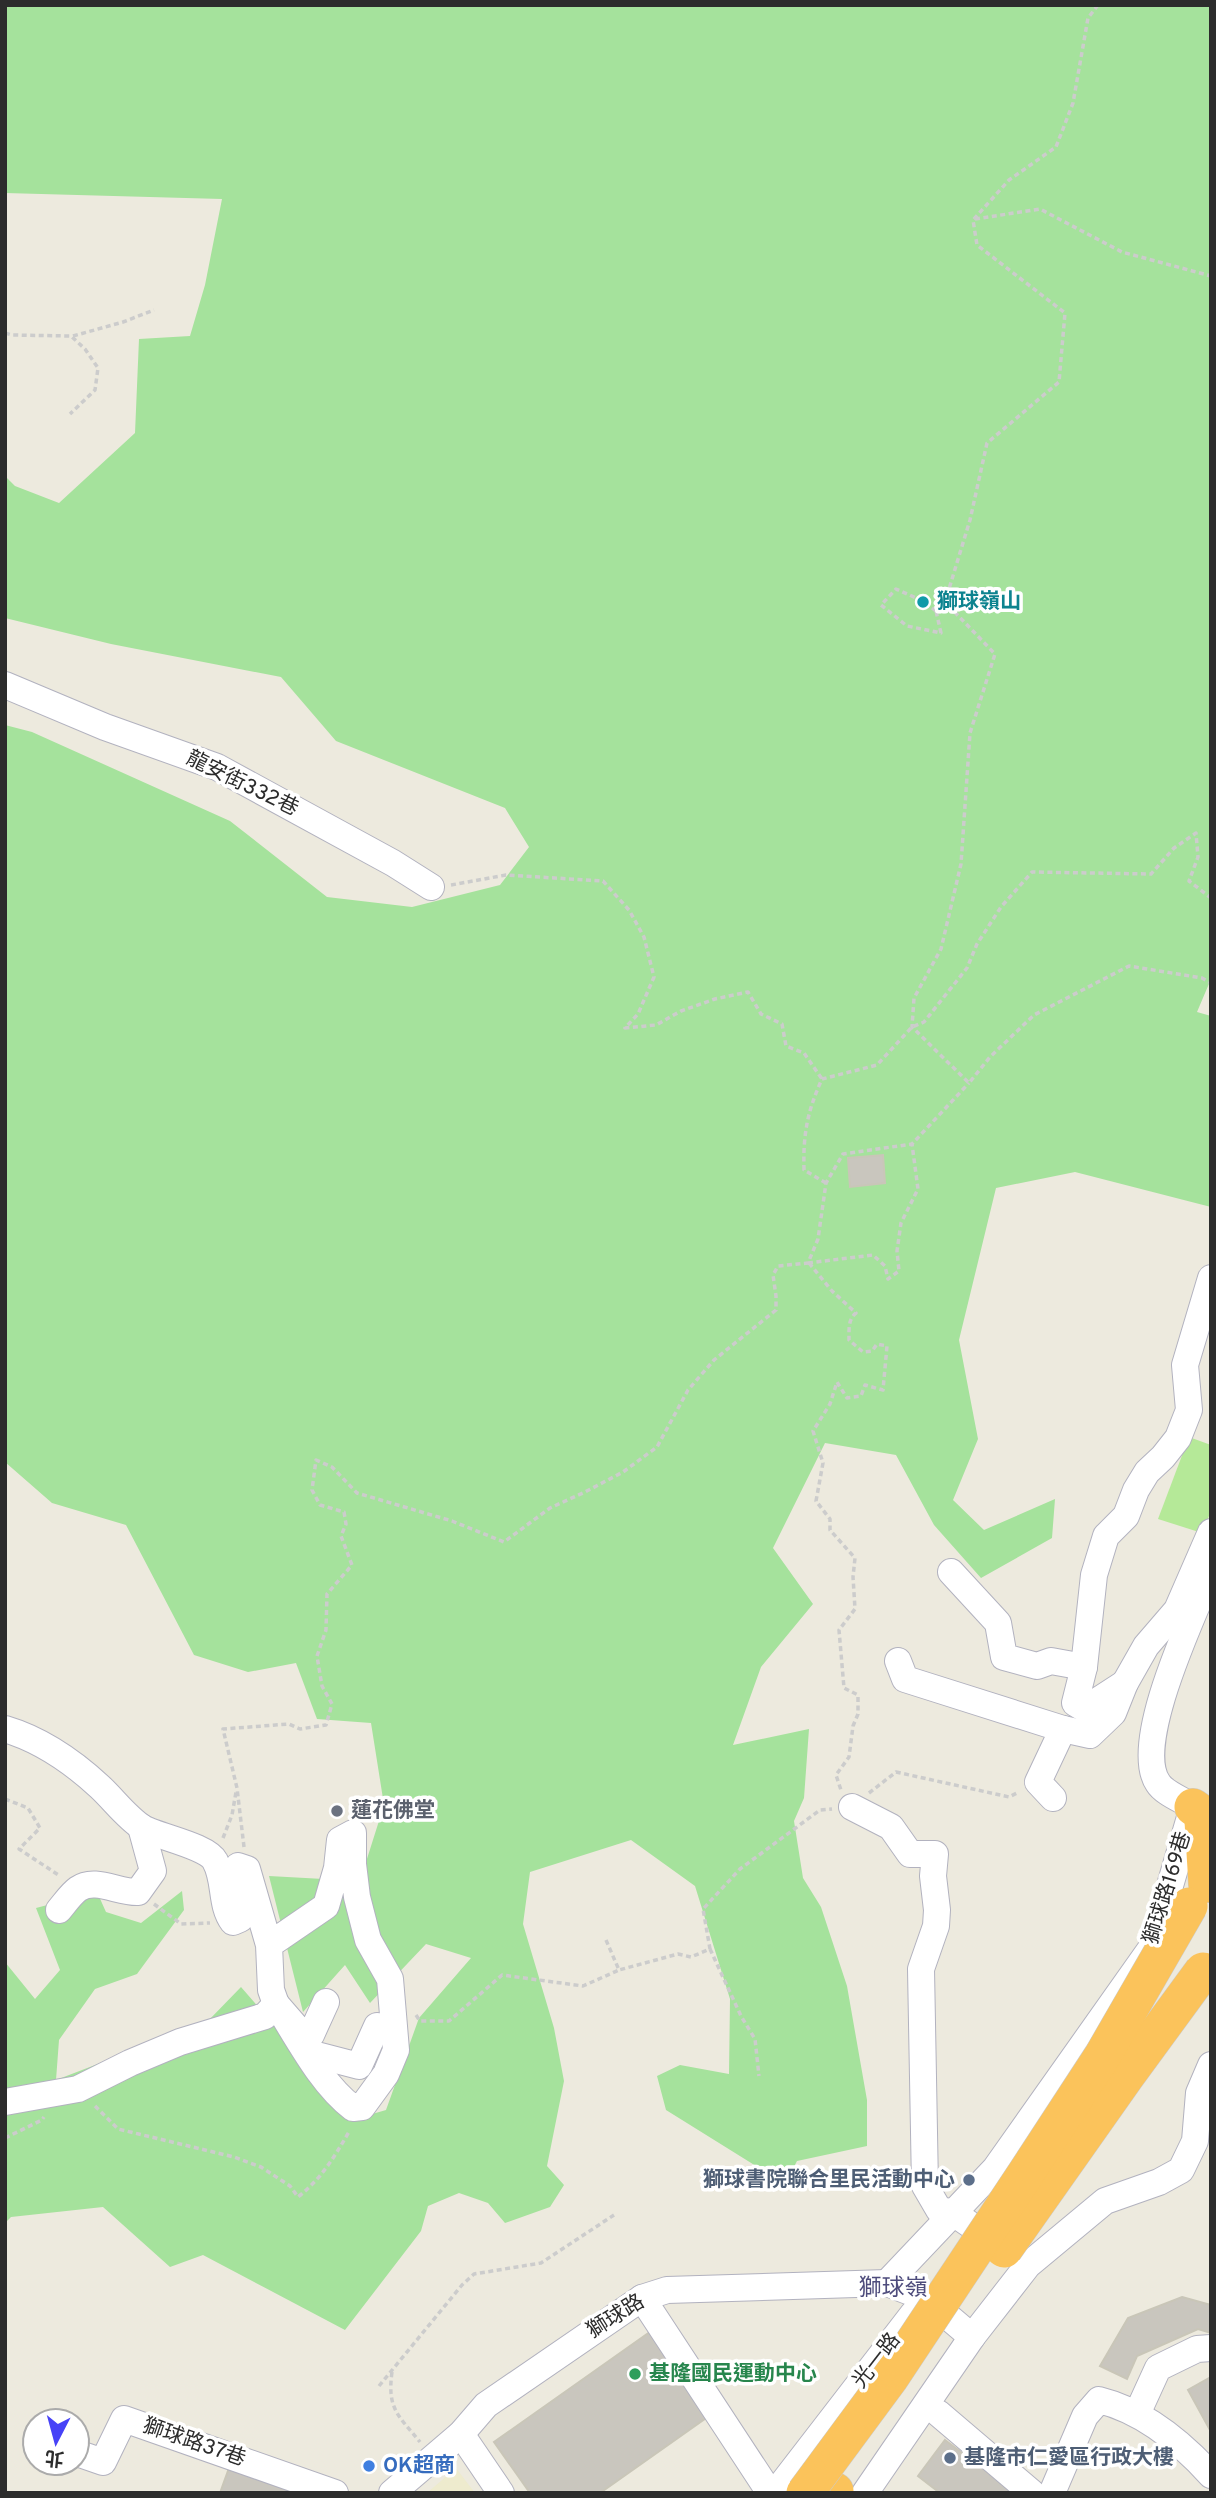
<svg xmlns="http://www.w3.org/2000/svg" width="1216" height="2498" font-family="Overpass,'Noto Sans TC',sans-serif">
	<rect width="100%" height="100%" fill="#edeade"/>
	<polygon fill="#eeebce" points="456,2468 475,2493 427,2493"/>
	<polygon fill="#a5e29c" points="5,5 1211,5 1211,979 1197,1012 1211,1016 1211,1207 1075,1172 996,1188 959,1340 978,1439 953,1500 984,1530 1055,1499 1052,1538 981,1578 934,1525 896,1455 825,1443 773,1548 813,1604 761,1667 733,1745 809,1729 804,1798 794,1821 803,1878 821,1907 847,1986 867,2100 867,2146 797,2161 785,2184 666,2110 657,2076 680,2065 729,2074 730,1999 695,1886 631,1840 530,1872 523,1924 554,2028 564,2081 547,2166 564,2185 550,2207 505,2223 488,2203 459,2193 428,2206 421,2231 345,2330 203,2255 170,2267 103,2207 11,2217 5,2223 5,1962 35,1999 60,1970 36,1908 97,1892 106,1912 141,1923 182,1891 184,1910 137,1974 95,1989 59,2040 56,2080 207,2022 241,1987 355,2119 386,2110 419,2018 471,1958 426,1944 370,2003 345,1965 303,2012 269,1876 360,1881 384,1805 371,1723 317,1719 296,1663 248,1672 194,1655 126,1525 52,1503 5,1462 5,725 32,732 230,821 327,897 412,907 500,885 529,847 505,808 336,741 281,677 111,644 5,618 5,476 15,486 59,503 135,433 139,339 190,336 205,285 222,199 5,193"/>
	<polygon fill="#b5e998" points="1189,1437 1211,1445 1211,1511 1202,1533 1158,1519"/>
	<g fill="#c9c6be" stroke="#c9c6b8" stroke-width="2">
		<polygon points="883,1155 885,1183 850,1187 848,1158"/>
		<polygon points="1182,2297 1211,2305 1211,2333 1198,2329 1137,2356 1127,2379 1100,2366 1128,2318"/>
		<polygon points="650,2332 709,2416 600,2493 530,2493 494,2442"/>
		<polygon points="1211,2377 1211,2430 1210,2430 1188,2390"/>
		<polygon points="945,2440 1015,2493 940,2493 918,2476"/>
		<polygon points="229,2468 293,2492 293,2493 220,2493"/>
	</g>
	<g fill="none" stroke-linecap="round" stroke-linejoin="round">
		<g stroke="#b2b2bf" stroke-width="28">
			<g id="minor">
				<polyline points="5,685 105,727 217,767 393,863 431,887"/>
				<polyline points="951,1572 998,1623 1004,1657 1037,1666 1051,1661 1084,1667"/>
				<polyline points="898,1661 905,1679 1063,1729"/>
				<polyline points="1125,1683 1085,1709 1075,1703 1084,1667 1094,1575 1106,1536 1126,1516 1136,1490 1147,1472 1163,1457 1178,1438 1189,1410 1185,1365 1211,1278"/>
				<path d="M5,1729C42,1740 72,1761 100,1787C114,1800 127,1818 143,1828C159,1837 207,1846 215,1861C226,1880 220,1905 233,1922L240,1919L242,1907L234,1873L238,1866L247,1869L269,1945L271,1990L276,2004C298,2038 321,2084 353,2108L362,2107L386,2074L396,2050L390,1979L368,1940L357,1897L353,1864V1833L340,1840L337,1868L326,1906L269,1945"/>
				<polyline points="1053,1798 1038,1782 1063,1729 1090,1735 1113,1713 1125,1683 1146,1646 1177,1610 1211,1532"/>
				<polyline points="852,1807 891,1827 910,1854 935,1854 933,1876 937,1910 936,1926 921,1969 925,2186 939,2210 952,2212 998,2244"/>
				<path d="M59,1910C65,1903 71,1894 78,1889C95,1877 119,1893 138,1892L153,1871L141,1827"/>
				<polyline points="309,2053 359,2066 377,2026"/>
				<polyline points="5,2102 78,2089 130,2063 180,2042 265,2016 276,2004 302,2034 311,2035 326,2002"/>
				<path d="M887,2283L995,2169L1152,1947L1193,1807C1183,1800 1164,1793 1158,1783C1131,1744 1194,1614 1211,1572"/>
				<polyline points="642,2298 770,2493"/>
				<polyline points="938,2413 1032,2493"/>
				<polyline points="1137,2414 1158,2368 1197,2349 1211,2348"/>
				<polyline points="461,2434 501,2493"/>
				<polyline points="77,2453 103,2462 124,2419 335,2493"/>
				<polyline points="392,2493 461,2434 486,2405 642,2298 667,2290 887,2283 926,2298 972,2337"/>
				<polyline points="775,2493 913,2314"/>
				<polyline points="865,2493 972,2337 1028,2265 1105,2201 1159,2182 1181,2170 1195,2141 1199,2093 1211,2065"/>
				<path d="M1052,2493L1085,2416L1099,2400C1143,2411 1181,2442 1211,2475"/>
			</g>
		</g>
		<g stroke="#ccc" stroke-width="38">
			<g id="highway">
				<polyline points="1193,1807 1200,1812 1203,1821 1207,1884"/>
				<polyline points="834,2493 835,2491"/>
			</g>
		</g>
		<g stroke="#ccc" stroke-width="3.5" stroke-dasharray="5 3.5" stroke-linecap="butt">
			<polyline points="1098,5 1088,18 1073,103 1056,147 1009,180 973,220 977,245 1065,313 1059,382 987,443 970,520 945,602 995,654 970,733 961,864 941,949 914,998 912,1027 969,1083 990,1057 1034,1015 1129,966 1202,978 1211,983"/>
			<polyline points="975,219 1040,209 1122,252 1211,276"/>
			<polyline points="5,333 12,335 71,336 85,349 98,368 95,390 70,414"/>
			<polyline points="73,336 123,322 154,310"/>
			<polyline points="936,611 923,601 896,589 881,605 907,626 941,633 936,611 945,602"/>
			<polyline points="451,885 506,875 603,881 629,910 644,937 654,977 638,1014 625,1028 656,1025 681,1011 715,999 748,992 761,1014 782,1024 786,1046 804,1053 822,1079"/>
			<path d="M826,1183L804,1170C803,1135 807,1112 822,1079L877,1065L912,1027L924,1022L967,968L977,944L1001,907L1032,872L1151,874L1174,848L1196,833L1198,857L1189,881L1211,898"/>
			<polyline points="808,1263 873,1255 885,1266 888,1279 899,1271 897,1251 901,1223 918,1189 912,1144"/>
			<path d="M809,1263L832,1291L856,1313C848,1319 849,1330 849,1340L863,1352L872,1351L877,1344L887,1346L883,1390L865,1385L861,1396L847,1398L837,1382L830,1404L813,1431L823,1463L816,1501L830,1519V1530L855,1558L853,1577L855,1609L839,1630L844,1688L858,1695V1714L853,1726L849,1757L836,1775L841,1790"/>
			<polyline points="869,1793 896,1772 1009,1797 1019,1792"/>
			<polyline points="5,1799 28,1808 40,1828 19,1849 60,1876"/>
			<polyline points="223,1838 232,1815 236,1792"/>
			<polyline points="244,1847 237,1788 223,1729 289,1724 300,1729 326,1725 332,1704 322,1686 317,1656 326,1630 327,1594 352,1565 341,1536 346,1524 344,1512 320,1505 312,1490 316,1460 332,1467 357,1493 452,1521 504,1542 550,1508 585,1492 623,1472 657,1447 688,1390 714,1360 776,1310 776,1296 773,1275 778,1266 808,1263 818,1239 826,1183 843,1154 912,1144 969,1083"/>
			<polyline points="154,1904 181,1924 210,1923"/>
			<polyline points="606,1940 619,1970 678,1954 691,1957 710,1949 703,1909 740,1869 820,1810 832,1809"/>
			<polyline points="710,1949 741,2016 755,2039 759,2076"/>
			<polyline points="416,2015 420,2021 449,2021 502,1975 583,1986 619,1970"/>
			<path d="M95,2106L118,2129L234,2157L261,2167L290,2186L298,2197C322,2178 335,2156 350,2130"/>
			<polyline points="5,2138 42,2120 44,2117"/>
			<path d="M392,2372C387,2409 398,2415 420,2442"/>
			<polyline points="379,2386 462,2285 474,2274 541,2263 614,2215"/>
		</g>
		<use href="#minor" stroke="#fff" stroke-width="26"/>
		<use href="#highway" stroke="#fbc35b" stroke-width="37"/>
		<g stroke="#ccc" stroke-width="38" stroke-linecap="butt">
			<g id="highway-bridge">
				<polyline points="1004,2249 1126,2076 1203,1971"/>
				<polyline points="805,2493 890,2378 1026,2173 1103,2055 1189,1906"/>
			</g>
		</g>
		<use href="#highway-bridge" stroke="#fbc35b" stroke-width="37"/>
	</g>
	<circle fill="#0f9aa8" stroke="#fff" stroke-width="2.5" cx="923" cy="602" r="7"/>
	<circle fill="#6b7280" stroke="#fff" stroke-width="2.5" cx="337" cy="1811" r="7"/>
	<g fill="#5c6f8a" stroke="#fff" stroke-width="2.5">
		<circle cx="969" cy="2180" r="7"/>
		<circle cx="950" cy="2458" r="7"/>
	</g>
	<circle fill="#2e9e5b" stroke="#fff" stroke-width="2.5" cx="635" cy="2374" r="7"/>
	<circle fill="#3f7fe0" stroke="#fff" stroke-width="2.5" cx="369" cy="2466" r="7"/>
	<g text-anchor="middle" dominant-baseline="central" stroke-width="7" stroke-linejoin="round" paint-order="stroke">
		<g font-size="21" font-weight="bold" fill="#0d838f" stroke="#fff" text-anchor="start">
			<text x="937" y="602">獅球嶺山</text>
		</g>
		<g font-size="21" fill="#2c2c2c" stroke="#fff">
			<text transform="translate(242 784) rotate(26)">龍安街332巷</text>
			<text transform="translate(1168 1888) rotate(-73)">獅球路169巷</text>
			<text transform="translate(616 2317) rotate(-32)">獅球路</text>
			<text transform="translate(877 2361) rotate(-52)">光一路</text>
			<text transform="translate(194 2443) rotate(19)">獅球路37巷</text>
		</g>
		<g font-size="21" font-weight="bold" fill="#5b616d" stroke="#fff" text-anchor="start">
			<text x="351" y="1811">蓮花佛堂</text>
		</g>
		<g font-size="21" font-weight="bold" fill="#4e5e75" stroke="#fff" text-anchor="end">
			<text x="955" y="2180">獅球書院聯合里民活動中心</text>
			<text x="964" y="2458" text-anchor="start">基隆市仁愛區行政大樓</text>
		</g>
		<g font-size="21" font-weight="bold" fill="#27864d" stroke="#fff" text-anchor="start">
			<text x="649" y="2374">基隆國民運動中心</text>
		</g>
		<g font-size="21" font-weight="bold" fill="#366cbe" stroke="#fff" text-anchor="start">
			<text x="383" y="2466">OK超商</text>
		</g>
		<g font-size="23" fill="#4e4c7c" stroke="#fff">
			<text x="893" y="2289">獅球嶺</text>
		</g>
	</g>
	<rect width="1216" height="2498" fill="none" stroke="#2c2c2c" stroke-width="14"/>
	<g transform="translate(56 2442) rotate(186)"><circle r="33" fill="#ffffff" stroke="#ababab" stroke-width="2"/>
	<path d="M0-5L12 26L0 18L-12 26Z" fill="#4742f7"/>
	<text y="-10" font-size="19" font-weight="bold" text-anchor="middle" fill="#2c2c2c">北</text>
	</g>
</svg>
